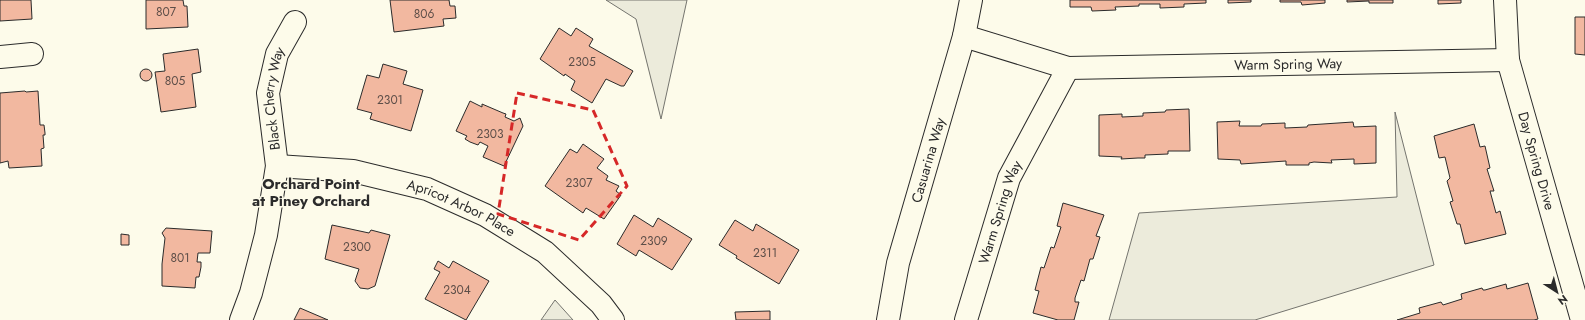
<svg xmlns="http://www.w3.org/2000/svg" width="1585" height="320" font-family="Jost,sans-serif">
	<rect width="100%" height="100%" fill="#fdfbea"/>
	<g fill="#ecebdb" stroke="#74746e">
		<polygon points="606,0 687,0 661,119 636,19"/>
		<polygon points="1395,112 1434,265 1255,320 1109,320 1139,213 1397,197"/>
		<polygon points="555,300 573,320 541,320"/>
	</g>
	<g fill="#f2b8a0" stroke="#2b2b2b">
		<polygon points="0,0 31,0 32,19 0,21"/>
		<polygon points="146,0 183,0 184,6 187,6 188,27 146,29"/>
		<polygon points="390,0 449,0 450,6 455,6 456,18 443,19 444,26 394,32"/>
		<polygon points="1070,0 1206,0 1206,3 1184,4 1184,7 1160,8 1160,4 1139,4 1139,6 1115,7 1116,10 1092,11 1091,7 1070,7"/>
		<polygon points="1228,0 1251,0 1251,2 1228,3"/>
		<polygon points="1280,0 1325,0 1325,3 1302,5 1301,2 1280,2"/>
		<polygon points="1347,0 1393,0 1393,3 1369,3 1369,1 1347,2"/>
		<polygon points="1438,0 1461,0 1461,3 1438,4"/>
		<polygon points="1575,17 1585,17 1585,55 1575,54"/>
		<polygon points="559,28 571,36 576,28 593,39 589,46 633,71 624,86 621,86 606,79 592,103 571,90 575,81 565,74 564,76 540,59"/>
		<polygon points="198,49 201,72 192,74 196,107 161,112 155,72 165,71 163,54"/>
		<polygon points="383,64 407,71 403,84 423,90 411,131 370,119 372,113 357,109 367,75 379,78"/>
		<circle cx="146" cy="75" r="6"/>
		<polygon points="25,91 26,92 38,91 40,125 44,125 45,133 45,135 43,135 44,148 41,149 42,166 9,168 8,161 0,163 0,93"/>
		<polygon points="470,101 482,107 482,104 503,113 506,114 505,117 514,121 520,118 523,126 504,166 483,157 488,146 480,142 478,145 470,142 465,139 467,136 456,131"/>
		<polygon points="1189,109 1190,151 1168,151 1168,154 1145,155 1145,158 1138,158 1121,159 1122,157 1099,156 1099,115 1122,114 1122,117 1143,116 1143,113 1165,112 1166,110"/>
		<polygon points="1240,121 1239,126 1261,126 1262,124 1285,123 1285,128 1307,127 1308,125 1353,122 1354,127 1376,126 1376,163 1354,164 1354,159 1331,160 1332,163 1314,162 1309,163 1309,165 1286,165 1286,161 1241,164 1240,160 1218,159 1217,122"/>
		<polygon points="1474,124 1480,147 1485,146 1490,168 1487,169 1494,191 1490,191 1496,213 1500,211 1506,234 1465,244 1460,224 1457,224 1450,202 1453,201 1447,181 1450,178 1445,157 1439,158 1434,136"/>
		<polygon points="583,144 604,159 597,168 608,176 606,180 619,186 616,191 621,195 604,219 586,208 583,213 545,186 570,149 577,153"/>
		<polygon points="1063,203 1104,215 1096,236 1100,237 1093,259 1090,259 1084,281 1081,280 1075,298 1075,302 1079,302 1074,320 1058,320 1033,313 1039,291 1035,290 1041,267 1044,268 1051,247 1054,248 1061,227 1057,226"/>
		<polygon points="634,215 653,227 658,218 692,239 672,270 639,250 636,256 617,244"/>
		<polygon points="735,220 753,231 756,224 799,250 779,284 736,258 737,256 719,245"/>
		<polygon points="332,225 369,233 371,230 390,235 375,286 368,289 360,288 355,281 359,269 325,259"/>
		<polygon points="166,228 212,231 210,253 198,253 197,262 201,262 201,267 199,277 196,277 195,288 162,286 162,264 165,238 162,233"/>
		<polygon points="121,234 129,235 129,245 121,245"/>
		<polygon points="438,261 449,268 453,261 489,281 466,320 425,299 440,272 434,269"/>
		<polygon points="1528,283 1538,319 1534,320 1397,320 1420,313 1419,308 1441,302 1443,305 1462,299 1461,294 1482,288 1483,290 1485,290 1506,284 1507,289"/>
		<polygon points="300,308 328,320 294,320"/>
		<polygon points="770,311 770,320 736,320 735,312"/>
	</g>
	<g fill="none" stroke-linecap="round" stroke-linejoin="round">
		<g stroke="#2b2b2b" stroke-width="24">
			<g id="street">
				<path id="s1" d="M1505,0L1508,60L1582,320"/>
				<path id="s2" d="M964,36L1068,68L1508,60"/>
				<polyline points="0,57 32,54"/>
				<path id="s3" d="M277,166L353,171L427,189L485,215L545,252L601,304L613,320"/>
				<path id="s4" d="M241,320L251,293L266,235L277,166L268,93L277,54L295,22"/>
				<path id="s5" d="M888,320L898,263L964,36L971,0"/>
				<path id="s6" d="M966,320L1009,178L1068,68"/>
			</g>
		</g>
		<use href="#street" stroke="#fdfbea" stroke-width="22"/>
	</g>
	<path fill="none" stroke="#d62828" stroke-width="3" stroke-dasharray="8 5" stroke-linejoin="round" d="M517,93L593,110L627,186L579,240L498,214Z"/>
	<g text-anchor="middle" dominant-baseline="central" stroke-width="3" stroke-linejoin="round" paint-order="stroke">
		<g font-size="12" fill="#5d4e48">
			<text x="166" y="12">807</text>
			<text x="424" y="14">806</text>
			<text x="582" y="62">2305</text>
			<text x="175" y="81">805</text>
			<text x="390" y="100">2301</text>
			<text x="490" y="134">2303</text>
			<text x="579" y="183">2307</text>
			<text x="654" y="241">2309</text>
			<text x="357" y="247">2300</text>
			<text x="765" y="253">2311</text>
			<text x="180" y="258">801</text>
			<text x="457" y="290">2304</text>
		</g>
		<g font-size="14" fill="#2b2b2b" stroke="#fdfbea">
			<text stroke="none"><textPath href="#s2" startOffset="329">Warm Spring Way</textPath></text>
			<text stroke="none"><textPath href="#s4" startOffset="227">Black Cherry Way</textPath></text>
			<text stroke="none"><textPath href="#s5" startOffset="165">Casuarina Way</textPath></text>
			<text stroke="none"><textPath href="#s1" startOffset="165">Day Spring Drive</textPath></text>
			<text stroke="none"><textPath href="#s3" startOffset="191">Apricot Arbor Place</textPath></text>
			<text stroke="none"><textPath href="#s6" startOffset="113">Warm Spring Way</textPath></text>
		</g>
		<g font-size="15" font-weight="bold" fill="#2b2b2b" stroke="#fdfbea">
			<text x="311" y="184">Orchard Point<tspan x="311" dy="17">at Piney Orchard</tspan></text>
		</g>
	</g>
	<g transform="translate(1557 292) rotate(144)" stroke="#fdfbea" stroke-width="3" paint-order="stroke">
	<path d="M0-3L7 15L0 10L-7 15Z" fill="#2b2b2b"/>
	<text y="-6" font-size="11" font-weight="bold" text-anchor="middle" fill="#2b2b2b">N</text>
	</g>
</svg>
